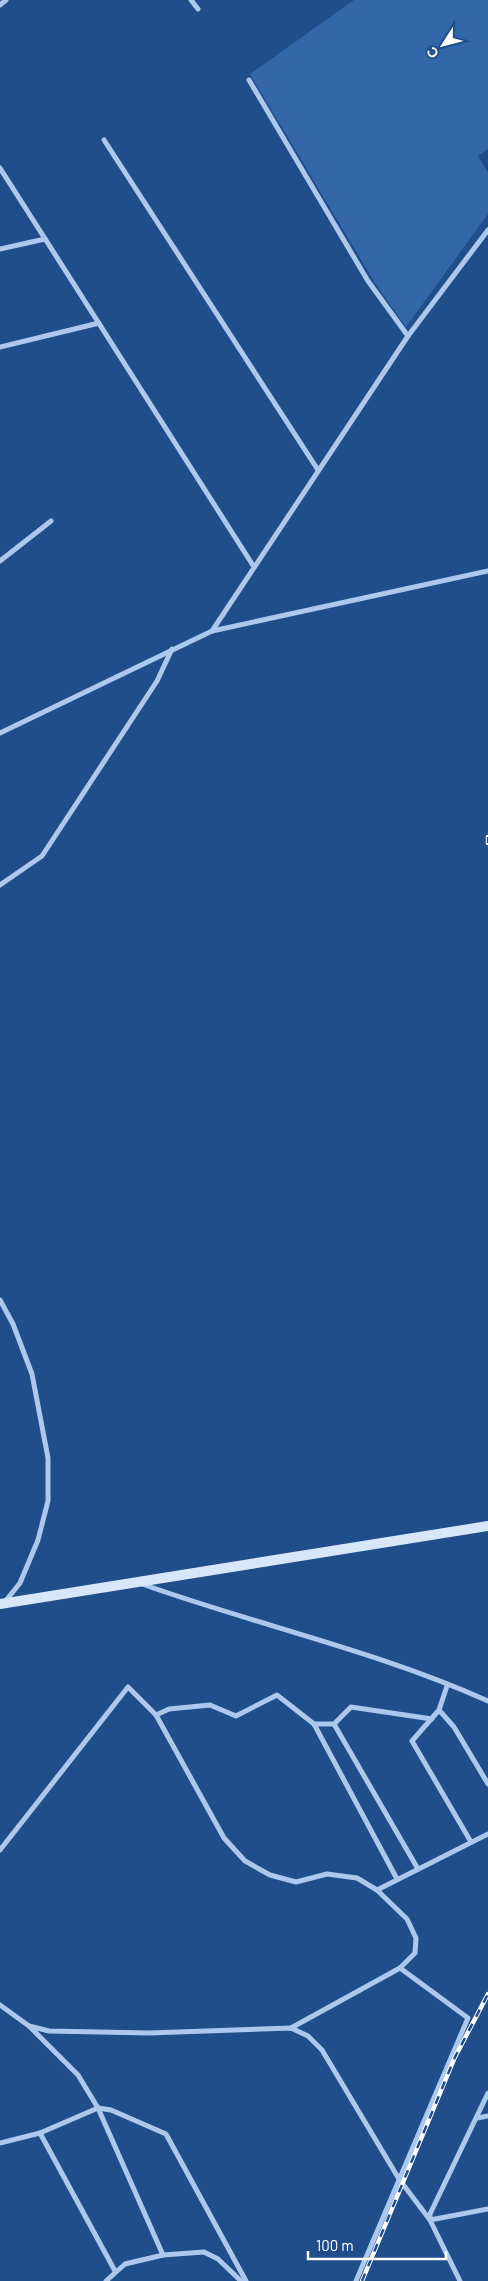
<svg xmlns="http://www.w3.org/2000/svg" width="488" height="2281" font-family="Barlow,sans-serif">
	<rect width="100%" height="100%" fill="#1f4e8b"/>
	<polygon fill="#3367a9" points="354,0 488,0 488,149 478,156 488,172 488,214 406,327 375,283 250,74"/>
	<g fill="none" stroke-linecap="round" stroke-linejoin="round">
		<g stroke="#acc8ec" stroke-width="5">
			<polyline points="191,0 198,9"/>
			<polyline points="0,5 6,0"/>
			<polyline points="249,80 368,281 408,336"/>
			<polyline points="104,140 318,470"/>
			<polyline points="0,168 254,567"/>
			<polyline points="0,249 45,239"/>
			<polyline points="0,347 99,323"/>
			<polyline points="0,561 51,521"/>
			<polyline points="212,631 408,336 488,230"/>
			<polyline points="0,733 212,631 488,571"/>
			<polyline points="0,885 42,856 157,681 172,649"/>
			<polyline points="0,1300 13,1324 32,1374 48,1458 48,1501 38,1540 20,1583 4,1603"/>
			<path d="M142,1584C257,1625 377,1651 488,1701"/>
			<polyline points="447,1686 439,1710 412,1741 471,1842"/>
			<polyline points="439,1710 454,1727 488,1784"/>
			<polyline points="156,1715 169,1709 210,1705 236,1716 277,1695 314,1724 334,1724 351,1707 432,1719"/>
			<polyline points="314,1724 397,1879"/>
			<polyline points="334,1724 418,1869"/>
			<polyline points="0,1850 128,1687 156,1715 224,1838 245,1861 270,1875 296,1882 327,1874 357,1878 377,1890 407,1919 416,1938 415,1953 400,1968 291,2028"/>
			<polyline points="377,1890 488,1834"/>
			<polyline points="0,2005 29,2026 49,2031 149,2033 291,2028 308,2036 322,2050 399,2179 430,2220 488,2209"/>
			<polyline points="30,2027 78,2075 98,2108 163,2255"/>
			<polyline points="477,2118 488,2116"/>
			<polyline points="40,2133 115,2271"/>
			<polyline points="0,2143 40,2133 98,2108 111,2110 166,2134 246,2281"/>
			<polyline points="106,2281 125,2264 163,2255 204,2252 218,2259 241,2281"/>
			<polyline points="356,2281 468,2018 400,1968"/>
			<polyline points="460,2281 430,2220 430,2214 488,2093"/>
		</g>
		<polyline stroke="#d8e6f9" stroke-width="10" points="0,1604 488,1526"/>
		<g stroke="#fff" stroke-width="4.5">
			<g id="rail">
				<polyline points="488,837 488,843"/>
				<polyline points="362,2281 455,2057 488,1994"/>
			</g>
		</g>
		<use href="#rail" stroke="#1f4e8b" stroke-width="2.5" stroke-dasharray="8" stroke-linecap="butt"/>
	</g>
	<g transform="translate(443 45) rotate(234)" stroke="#1f4e8b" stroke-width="4" paint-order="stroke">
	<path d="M0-4L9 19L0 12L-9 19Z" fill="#ffffff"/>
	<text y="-8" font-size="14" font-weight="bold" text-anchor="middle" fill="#ffffff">С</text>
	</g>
	<path d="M308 2251v8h138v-8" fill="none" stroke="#ffffff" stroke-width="2.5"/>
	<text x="316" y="2251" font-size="15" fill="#ffffff" stroke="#1f4e8b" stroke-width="4" paint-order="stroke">100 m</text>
</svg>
